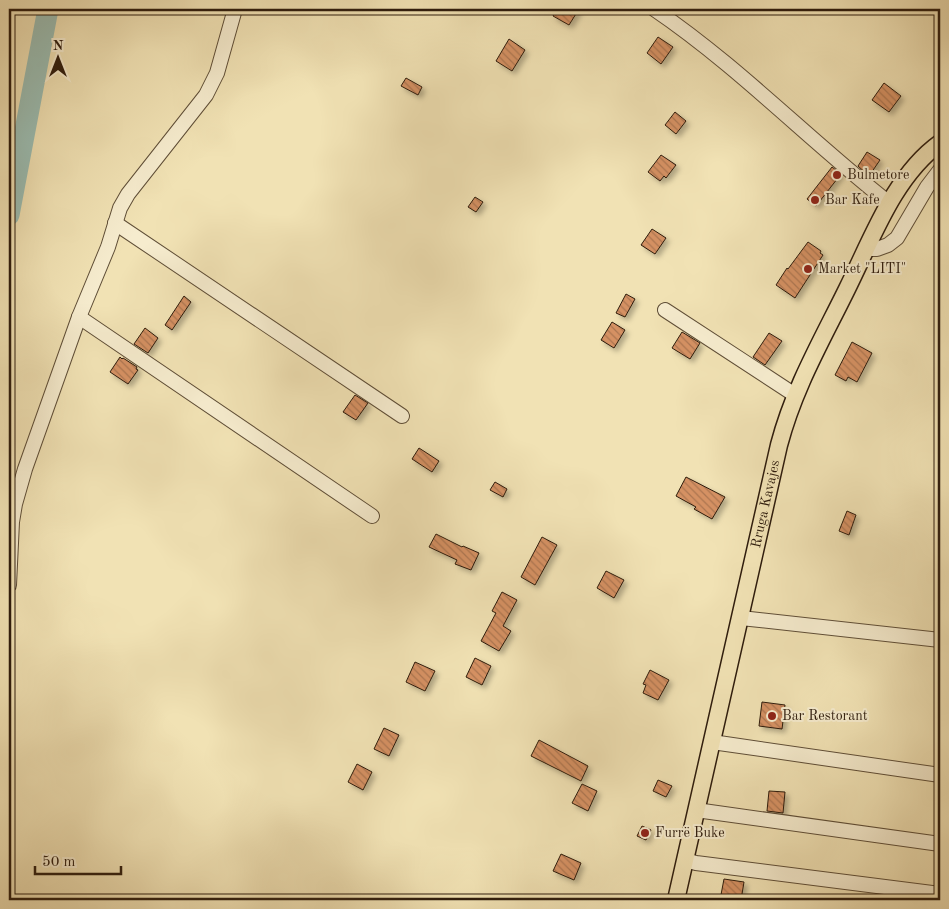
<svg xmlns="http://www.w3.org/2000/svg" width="949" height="909" font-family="'Old Standard TT',serif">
	<defs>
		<pattern id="building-back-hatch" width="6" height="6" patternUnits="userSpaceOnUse" patternTransform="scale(1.25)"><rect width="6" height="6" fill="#d59163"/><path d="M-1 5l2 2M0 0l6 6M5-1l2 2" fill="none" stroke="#ad7650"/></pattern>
		<filter id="shadow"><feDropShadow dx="3.5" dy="3.5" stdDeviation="2.5" flood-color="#0004"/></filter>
	</defs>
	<rect width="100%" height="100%" fill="#f1e2b4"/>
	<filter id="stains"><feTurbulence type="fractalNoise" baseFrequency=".004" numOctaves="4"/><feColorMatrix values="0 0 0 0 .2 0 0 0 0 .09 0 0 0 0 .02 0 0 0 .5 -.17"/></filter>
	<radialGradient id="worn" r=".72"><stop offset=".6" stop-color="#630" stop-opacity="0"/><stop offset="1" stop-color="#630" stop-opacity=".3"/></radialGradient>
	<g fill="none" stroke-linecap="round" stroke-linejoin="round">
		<polyline stroke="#9bbdb2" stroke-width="21" points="9,215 48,9"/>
	</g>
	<g fill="url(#building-back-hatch)" stroke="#2e1c0d" filter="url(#shadow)">
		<polygon points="557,9 579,9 569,25 553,16"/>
		<polygon points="658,37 673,47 661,64 647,53"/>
		<polygon points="509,39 525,50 512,71 496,61"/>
		<polygon points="406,78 422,87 418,95 401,86"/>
		<polygon points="884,83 901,96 889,112 872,100"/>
		<polygon points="675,112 686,121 676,134 665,125"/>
		<polygon points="867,152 880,160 869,176 858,166"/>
		<polygon points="661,155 676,165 666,178 664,176 660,181 648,172"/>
		<polygon points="832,167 841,174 816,206 807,199"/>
		<polygon points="475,197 483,202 476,212 468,207"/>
		<polygon points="652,229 666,238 655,254 641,245"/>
		<polygon points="808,242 821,251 820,253 823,255 795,298 776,285 787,268 788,269"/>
		<polygon points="626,294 635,299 625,317 616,313"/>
		<polygon points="184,296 191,302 172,330 165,325"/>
		<polygon points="612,322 625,330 614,348 601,340"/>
		<polygon points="145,328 158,338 148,353 134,344"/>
		<polygon points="682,332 700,343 690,359 672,348"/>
		<polygon points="769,333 782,341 765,365 753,357"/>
		<polygon points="852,342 872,353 857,382 848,377 846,381 835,375"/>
		<polygon points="120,357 122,359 123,358 137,367 136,369 138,370 128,384 110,372"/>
		<polygon points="355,395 368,403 356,420 343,412"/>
		<polygon points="419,448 439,461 432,472 412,459"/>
		<polygon points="686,477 725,497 712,519 694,509 696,507 676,496"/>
		<polygon points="495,482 507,489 503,497 490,490"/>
		<polygon points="847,511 856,515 849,535 839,531"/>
		<polygon points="436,534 462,547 463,546 479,553 471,570 455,564 457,560 429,547"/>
		<polygon points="542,537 557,545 535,585 521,577"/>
		<polygon points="606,571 624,580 614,598 597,588"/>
		<polygon points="502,592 517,600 503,626 511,631 499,651 481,641 496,613 492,611"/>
		<polygon points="475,658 491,666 482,685 466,677"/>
		<polygon points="415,662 435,671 425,691 406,682"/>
		<polygon points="650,670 669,680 658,700 643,693 646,685 643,684"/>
		<polygon points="762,702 785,705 782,729 759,726"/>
		<polygon points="384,728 399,735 389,756 374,749"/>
		<polygon points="539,740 588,766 581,781 531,756"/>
		<polygon points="357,764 372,772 363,790 348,782"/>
		<polygon points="658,780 672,786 666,797 653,791"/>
		<polygon points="582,784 597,791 588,811 572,803"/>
		<polygon points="769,791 785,792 783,813 767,811"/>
		<polygon points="642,826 651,830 646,840 637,836"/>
		<polygon points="561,854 581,863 574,880 553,871"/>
		<polygon points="724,879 744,882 741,900 720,900"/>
	</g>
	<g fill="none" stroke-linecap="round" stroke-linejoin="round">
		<g stroke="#5f4e37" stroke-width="16">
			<g id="minor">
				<path d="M654,9C738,66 809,140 889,203"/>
				<polyline points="115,223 402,416"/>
				<polyline points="867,249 877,249 888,245 897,238 927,187 940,170"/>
				<polyline points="665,310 795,395"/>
				<polyline points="79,317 372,516"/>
				<polyline points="9,585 12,522 15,504 25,469 79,317 108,247 120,208 128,194 206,95 217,73 235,9"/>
				<polyline points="741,618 940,640"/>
				<polyline points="712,742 940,775"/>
				<polyline points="696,810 940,844"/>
				<polyline points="685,860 696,863 940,894"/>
			</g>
		</g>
		<g stroke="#2e1c0d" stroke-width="19">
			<g id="major">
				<path id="s1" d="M676,900L779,445C794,388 821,342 847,289C872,239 894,176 940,143"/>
			</g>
		</g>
		<use href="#minor" stroke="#f6ecce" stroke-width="14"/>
		<use href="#major" stroke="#f1e2b4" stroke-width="16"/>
	</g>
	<g fill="#8f2418" stroke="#f6ecce" stroke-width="2">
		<circle cx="837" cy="175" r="5"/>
		<circle cx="815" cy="200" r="5"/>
		<circle cx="808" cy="269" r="5"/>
		<circle cx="772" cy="716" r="5"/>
		<circle cx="645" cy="833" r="5"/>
	</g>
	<g text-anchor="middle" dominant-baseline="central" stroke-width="4" stroke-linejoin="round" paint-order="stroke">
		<g font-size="14" fill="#2e1c0d" stroke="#f6ecce" text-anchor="start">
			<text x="847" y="175">Bulmetore</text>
			<text x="825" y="200">Bar Kafe</text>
			<text x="818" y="269">Market "LITI"</text>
			<text x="782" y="716">Bar Restorant</text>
			<text x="655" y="833">Furrë Buke</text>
		</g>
		<g font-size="14" fill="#2e1c0d" stroke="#f6ecce">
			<text stroke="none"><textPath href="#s1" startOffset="406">Rruga Kavajes</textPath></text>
		</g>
	</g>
	<rect width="949" height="909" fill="none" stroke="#f1e2b4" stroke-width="30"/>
	<rect x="10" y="10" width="929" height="889" fill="none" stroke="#2e1c0d" stroke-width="2.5"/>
	<rect x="15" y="15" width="919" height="879" fill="none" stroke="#2e1c0d"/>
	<g transform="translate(58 58)" stroke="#f6ecce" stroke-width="4" paint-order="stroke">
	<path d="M0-4L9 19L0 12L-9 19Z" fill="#2e1c0d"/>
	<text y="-8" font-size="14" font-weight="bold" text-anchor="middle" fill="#2e1c0d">N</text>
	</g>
	<path d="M35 866v8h86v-8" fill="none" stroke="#2e1c0d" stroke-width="2.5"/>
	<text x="42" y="866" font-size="15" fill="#2e1c0d" stroke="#f6ecce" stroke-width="4" paint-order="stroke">50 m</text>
	<rect width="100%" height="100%" filter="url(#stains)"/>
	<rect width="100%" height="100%" fill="url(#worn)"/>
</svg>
